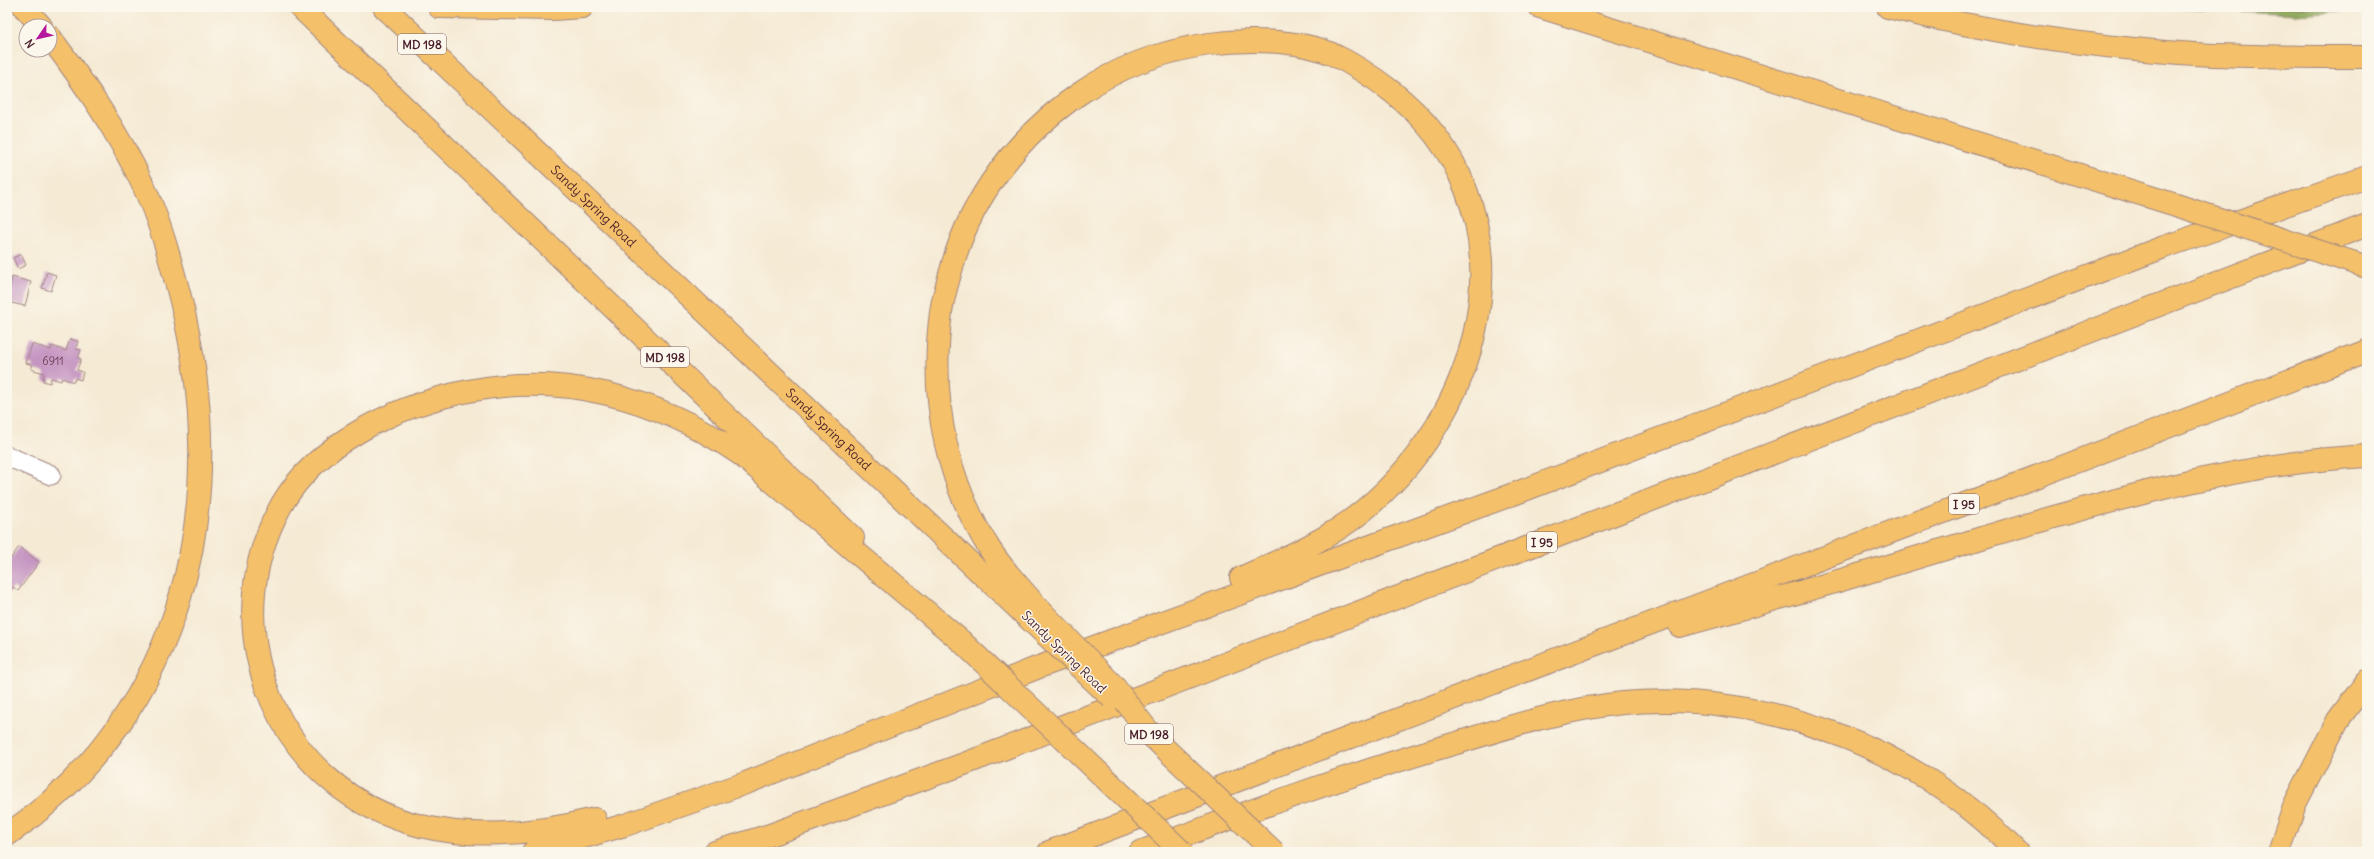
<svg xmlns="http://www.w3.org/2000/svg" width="2374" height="859" font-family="Delius,sans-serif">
	<rect width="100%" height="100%" fill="#fbf7ec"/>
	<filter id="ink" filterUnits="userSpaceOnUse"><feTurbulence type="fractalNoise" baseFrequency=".025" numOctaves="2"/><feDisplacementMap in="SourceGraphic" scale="8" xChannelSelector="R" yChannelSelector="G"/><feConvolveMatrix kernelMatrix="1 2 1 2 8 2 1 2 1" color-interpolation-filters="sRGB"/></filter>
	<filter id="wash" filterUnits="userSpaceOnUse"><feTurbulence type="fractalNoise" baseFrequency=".012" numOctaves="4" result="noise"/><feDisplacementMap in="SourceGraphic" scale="16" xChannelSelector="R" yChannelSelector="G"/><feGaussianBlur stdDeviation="0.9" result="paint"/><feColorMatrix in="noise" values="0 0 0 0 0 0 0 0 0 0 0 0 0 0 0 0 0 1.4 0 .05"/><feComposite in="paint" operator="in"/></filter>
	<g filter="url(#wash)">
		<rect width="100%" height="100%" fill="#f5ead4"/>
		<path fill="#92ac5f" stroke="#6e6645" d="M2163,7H2367V9L2296,14Z"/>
		<g id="blocks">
			<path fill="#c696c2" d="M21,254L26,265L18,269L13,258Z
				M47,272L56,275L51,291L42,288Z
				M12,277L31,282L25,306L7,302Z
				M70,339L78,341L76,349L81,350L78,358L81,359L77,370L83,372L81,380L75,378L74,382L62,378L61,381L51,378L50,383L43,381L44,373L31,369L33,365L26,363L32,344L51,350L52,346L66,351Z
				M19,547L39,562L18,591L13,587L7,595L8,562Z"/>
		</g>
	</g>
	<g filter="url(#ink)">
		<use href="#blocks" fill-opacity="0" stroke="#a08480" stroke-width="1"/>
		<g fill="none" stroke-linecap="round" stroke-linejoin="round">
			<defs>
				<path id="minor" d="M7,456L51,475"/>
				<g id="major">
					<path d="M300,7L853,538"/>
					<path id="s1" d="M384,7L1025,615"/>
				</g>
				<path id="highway" d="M24,7L41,26
					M439,7L553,9L582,7
					M1540,7L2176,205
					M1888,7C1987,32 2092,47 2194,54C2251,57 2309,57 2367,57
					M1041,611C1023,591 1005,572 991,551C944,478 930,397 941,312C943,297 948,281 952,267C971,197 1020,134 1079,94C1118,67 1162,51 1209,44C1246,39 1297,39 1332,54C1353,64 1373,77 1391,91C1536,204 1491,405 1364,510C1328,540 1283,559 1241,578
					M1680,626C1787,597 1892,565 1998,533C2119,498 2241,463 2367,456
					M595,819C539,833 478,840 421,826C279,792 210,631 282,504C318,443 393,408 459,393C560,370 656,397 740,454L961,641
					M7,835C187,711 232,500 180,297C170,259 160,221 143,185C118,132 85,84 50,37
					M533,852L625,825L746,783L1039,667L1519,492L2164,247L2367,177
					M715,852L770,835L964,764L2367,225
					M1049,852L2367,351
					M1140,852C1244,813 1347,775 1453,744C1509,727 1564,709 1623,703C1765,690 1919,749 2017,852
					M2279,852L2295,804L2338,720L2367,681"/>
			</defs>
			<use href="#minor" stroke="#a08480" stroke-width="21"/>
			<use href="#major" stroke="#a08480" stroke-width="24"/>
			<use href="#highway" stroke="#a08480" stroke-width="24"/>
			<use href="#minor" stroke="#fff" stroke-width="19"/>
			<use href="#major" stroke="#f4c16a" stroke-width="22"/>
			<use href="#highway" stroke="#f4c16a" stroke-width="22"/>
			<defs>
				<path id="major-bridge" d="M1025,615L1112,698
					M961,641L1182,852
					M1138,723L1274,852"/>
				<path id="highway-bridge" d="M2176,205L2367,267
					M1041,611L1113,685L1152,736"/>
			</defs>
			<use href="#major-bridge" stroke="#a08480" stroke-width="24" stroke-linecap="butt"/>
			<use href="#highway-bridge" stroke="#a08480" stroke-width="24" stroke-linecap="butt"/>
			<use href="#major-bridge" stroke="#f4c16a" stroke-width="22"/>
			<use href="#highway-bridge" stroke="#f4c16a" stroke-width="22"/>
		</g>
	</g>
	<g text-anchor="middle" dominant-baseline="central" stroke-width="3" stroke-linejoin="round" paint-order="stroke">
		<g font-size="11" fill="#693d51">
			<text x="53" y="361">6911</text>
		</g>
		<g fill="#fbf7ec" stroke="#7f6065" stroke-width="1">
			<rect x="398" y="34" width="48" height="20" rx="3"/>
			<rect x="641" y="347" width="48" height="20" rx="3"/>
			<rect x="1949" y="494" width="30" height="20" rx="3"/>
			<rect x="1527" y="532" width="30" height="20" rx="3"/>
			<rect x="1125" y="724" width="48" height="20" rx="3"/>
		</g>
		<g font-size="12" font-weight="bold" fill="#4a1f2b">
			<text x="422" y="44">MD 198</text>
			<text x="665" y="357">MD 198</text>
			<text x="1964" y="504">I 95</text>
			<text x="1542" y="542">I 95</text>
			<text x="1149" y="734">MD 198</text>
		</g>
		<g font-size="13" fill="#4a1f2b" stroke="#fbf7ec">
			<text stroke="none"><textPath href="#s1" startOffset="289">Sandy Spring Road</textPath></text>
			<text stroke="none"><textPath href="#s1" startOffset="613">Sandy Spring Road</textPath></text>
			<text transform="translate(1064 652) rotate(44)">Sandy Spring Road</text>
		</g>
	</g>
	<rect width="2374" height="859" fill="none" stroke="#fbf7ec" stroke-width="24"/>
	<g transform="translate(38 38) rotate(236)"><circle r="19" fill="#fbf7ec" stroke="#b4a19f"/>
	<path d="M0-3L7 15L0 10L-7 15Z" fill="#b5179e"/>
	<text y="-6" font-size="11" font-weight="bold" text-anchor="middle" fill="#4a1f2b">N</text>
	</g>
</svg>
